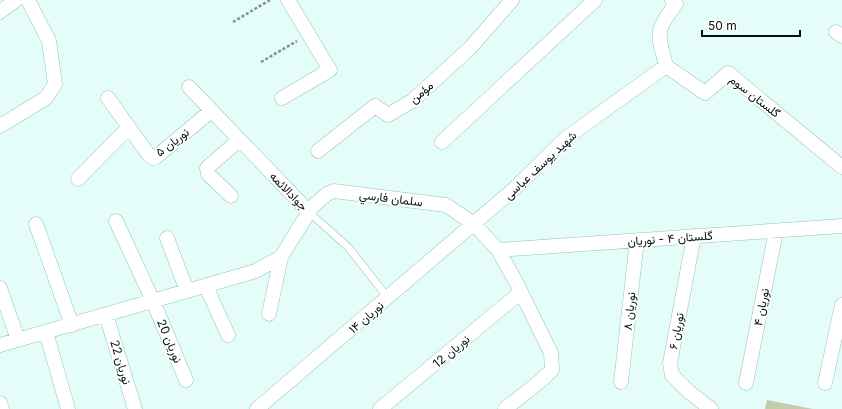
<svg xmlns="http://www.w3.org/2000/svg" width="842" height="409" font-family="Inter,Vazirmatn,sans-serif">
	<rect width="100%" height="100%" fill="#e4fdf9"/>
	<path fill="#c5ccae" d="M767,400L813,409H765Z"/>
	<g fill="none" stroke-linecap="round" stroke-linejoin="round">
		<defs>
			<path id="service" d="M309,212L349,248L388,298"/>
			<path id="minor" d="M0,12L16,0
				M836,32L842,36
				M666,66L705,93L728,73L842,167
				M666,66C658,35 654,31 676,4L672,0
				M189,87L309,212
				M108,98L148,154L153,158L156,157L211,111
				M282,98L330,70L288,0
				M0,126L46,98L55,84L49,41L28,0
				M442,142L595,0
				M318,151L375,106L388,115L412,101L470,48L512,0
				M78,179L129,127
				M231,196L208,174L207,168L239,140
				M116,221L153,301L186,380
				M36,224L72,325
				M694,236L670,363L672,375L689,392L711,409
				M167,238L187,291
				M498,250L842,226
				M206,286L228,335
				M0,288L18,340
				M269,314L281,257
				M106,315L135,409
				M46,332L68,409
				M0,345L256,271L281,257L312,207L327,194L334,191L446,205L474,224L498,250L516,282L551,353L552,370L539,382L505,409
				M621,382L637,240
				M746,383L776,231
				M825,383L842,305
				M0,403L2,409
				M257,409L514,189L566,138L666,66
				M380,409L521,292"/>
		</defs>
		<use href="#service" stroke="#97c0b9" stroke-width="8"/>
		<use href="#minor" stroke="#97c0b9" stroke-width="15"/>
		<path stroke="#809491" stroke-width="2.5" stroke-dasharray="3 2" stroke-linecap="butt" d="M233,22L270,0
			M261,62L297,41"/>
		<use href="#service" stroke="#fff" stroke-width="7"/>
		<use href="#minor" stroke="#fff" stroke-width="14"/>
	</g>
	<g text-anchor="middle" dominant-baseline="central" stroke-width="3.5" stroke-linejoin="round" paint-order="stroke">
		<g font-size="12" fill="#03100e" stroke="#fff">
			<text transform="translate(421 92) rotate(-40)">مؤمن</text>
			<text transform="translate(755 96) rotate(38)">گلستان سوم</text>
			<text transform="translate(172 142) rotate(-37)">نوریان ۵</text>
			<text transform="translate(540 165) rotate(-43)">شهید یوسف عباسی</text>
			<text transform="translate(289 191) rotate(46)">جوادالائمه</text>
			<text transform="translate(391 198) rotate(7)">سلمان فارسي</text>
			<text transform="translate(670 238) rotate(-4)">گلستان ۴ - نوریان</text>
			<text transform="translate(761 307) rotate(-79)">نوریان ۴</text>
			<text transform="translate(629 311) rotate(-84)">نوریان ۸</text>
			<text transform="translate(366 317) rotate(-41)">نوریان ۱۴</text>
			<text transform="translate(676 331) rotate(-79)">نوریان ۶</text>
			<text transform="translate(170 341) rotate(67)">نوریان 20</text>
			<text transform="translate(451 351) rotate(-40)">نوریان 12</text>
			<text transform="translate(121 362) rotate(73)">نوریان 22</text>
		</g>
	</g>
	<path d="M702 30v6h98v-6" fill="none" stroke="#03100e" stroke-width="2"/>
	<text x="708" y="30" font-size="12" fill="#03100e" stroke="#ffffff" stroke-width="3" paint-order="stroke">50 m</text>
</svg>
